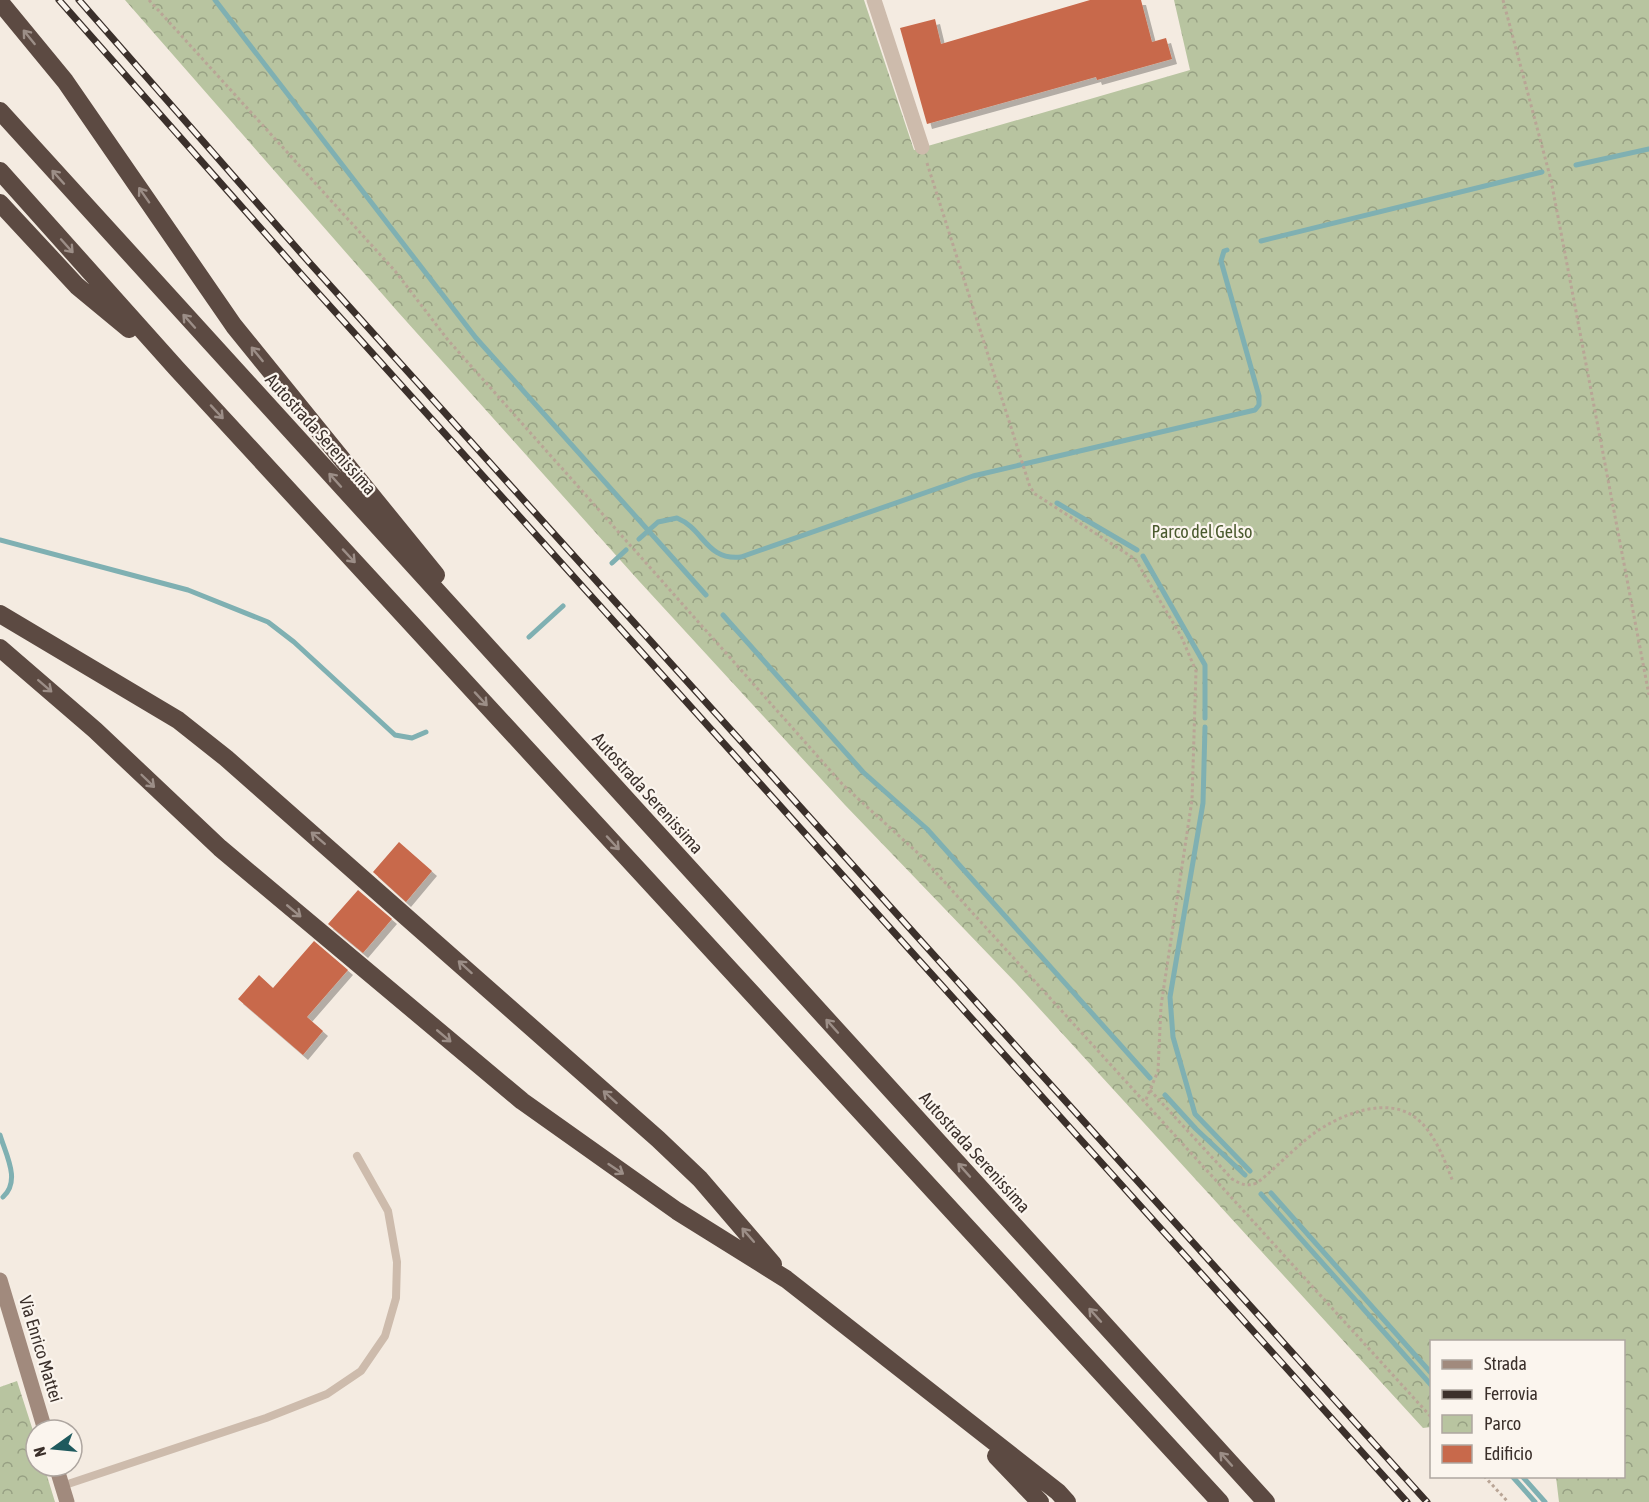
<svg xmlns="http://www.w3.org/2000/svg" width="1649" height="1502" font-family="'Asap Condensed',sans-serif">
	<defs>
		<pattern id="park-crowns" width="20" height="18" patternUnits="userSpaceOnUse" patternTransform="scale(1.5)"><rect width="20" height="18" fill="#b8c4a0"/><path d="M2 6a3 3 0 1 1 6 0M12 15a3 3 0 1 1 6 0" fill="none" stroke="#97a083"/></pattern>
		<filter id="shadow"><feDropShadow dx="5" dy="5" stdDeviation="0" flood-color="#0004"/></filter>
	</defs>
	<rect width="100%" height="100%" fill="#f4ebe1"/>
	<path fill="url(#park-crowns)" d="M125,0H864L914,150L1190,70L1174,0H1649V1502H1559L1556,1477L1624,1476V1342H1432L1431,1427L1423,1428L1016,983L845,805L639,581L398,312Z
		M17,1381L36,1440V1466H44L55,1502H0V1387Z"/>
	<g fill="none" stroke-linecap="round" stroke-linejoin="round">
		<path stroke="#7fb0b2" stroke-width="5" d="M215,0L476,338L706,595
			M1576,165L1649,149
			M1261,241L1542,172
			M1057,503L1137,550
			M639,539L658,522L677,518C704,529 706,561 741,557L973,476L1255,410L1259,405V396L1221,261L1224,251L1227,250
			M0,540L188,590L268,622L294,642L395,735L412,738L426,732
			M1143,556L1205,665V718
			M612,563L626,550
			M723,615L863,772L927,829L1150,1078
			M529,637L563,606
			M1205,727L1203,803L1170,997L1173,1037L1195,1114L1250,1171
			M1165,1095L1196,1129L1245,1175
			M0,1135C6,1155 21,1181 3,1197
			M1271,1193L1432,1374
			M1261,1194L1432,1386
			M1512,1476L1535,1502
			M1522,1476L1545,1502"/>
	</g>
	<path fill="#c8694b" filter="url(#shadow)" d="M1090,0H1141L1152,42L1166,38L1172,59L1097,80L1096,77L927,124L900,28L935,19L941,44Z
		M399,842L432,871L406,902L373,872Z
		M358,890L392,919L363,953L328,924Z
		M314,941L348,970L307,1017L323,1031L303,1055L238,999L259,975L273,988Z"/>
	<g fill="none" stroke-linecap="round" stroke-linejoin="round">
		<path stroke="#b9a596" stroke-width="3" stroke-dasharray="3 3" stroke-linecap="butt" d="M149,0L395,271L448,340L844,786L919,854L1432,1418
			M1503,0L1551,180L1649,695
			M927,163L1030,487L1035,494L1135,559L1181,636L1196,671L1192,800L1161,1006L1158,1071L1145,1102
			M1150,1090L1232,1179C1241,1184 1246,1187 1257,1183C1276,1168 1293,1149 1313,1134C1339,1115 1387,1095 1416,1118C1435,1133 1445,1161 1453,1182
			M1484,1476L1508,1502"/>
		<path stroke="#cdbbac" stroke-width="8" d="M62,1486L266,1418L327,1394L361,1371L385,1336L396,1298L397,1262L388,1211L357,1156"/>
		<path stroke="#cdbbac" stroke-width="15" d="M874,0L922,147"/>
		<path stroke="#a18a7d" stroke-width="15" d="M0,1280L45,1430
			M56,1466L67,1502"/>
		<path stroke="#5c4a42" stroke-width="18" d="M0,2L65,81L234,326L436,575
			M0,111L1266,1502
			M0,171L177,369L1220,1502
			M0,203L77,286L129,329
			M0,614L178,720L226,758L658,1139L700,1179L773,1264
			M0,648L95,730L220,848L522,1101L677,1211L786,1279L1058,1492L1067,1502
			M996,1456L1040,1502"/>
		<defs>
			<path id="rail" d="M59,0L301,274L1407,1502
				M79,0L308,261L1427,1502"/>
		</defs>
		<use href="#rail" stroke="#3b302b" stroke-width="7"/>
		<use href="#rail" stroke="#fbf5ee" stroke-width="4.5" stroke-dasharray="14" stroke-linecap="butt"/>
	</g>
	<defs><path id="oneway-shaft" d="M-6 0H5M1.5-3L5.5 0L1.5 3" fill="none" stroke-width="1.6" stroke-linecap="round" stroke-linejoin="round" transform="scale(1.5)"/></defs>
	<g stroke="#9c8e87">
		<use href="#oneway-shaft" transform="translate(29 37) rotate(-129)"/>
		<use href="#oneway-shaft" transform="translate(58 177) rotate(-132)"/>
		<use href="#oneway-shaft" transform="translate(144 195) rotate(-125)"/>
		<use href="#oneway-shaft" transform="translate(67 246) rotate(48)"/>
		<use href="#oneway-shaft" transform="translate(189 321) rotate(-132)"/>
		<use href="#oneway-shaft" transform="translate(257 354) rotate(-129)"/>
		<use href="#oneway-shaft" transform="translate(217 412) rotate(47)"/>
		<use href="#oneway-shaft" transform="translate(335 480) rotate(-132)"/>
		<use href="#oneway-shaft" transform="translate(349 556) rotate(47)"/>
		<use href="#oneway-shaft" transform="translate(45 686) rotate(41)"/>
		<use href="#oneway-shaft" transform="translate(481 699) rotate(47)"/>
		<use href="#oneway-shaft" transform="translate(148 781) rotate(44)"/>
		<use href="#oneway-shaft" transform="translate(318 838) rotate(-139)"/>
		<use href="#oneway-shaft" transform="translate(613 843) rotate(47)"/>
		<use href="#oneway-shaft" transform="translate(294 911) rotate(40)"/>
		<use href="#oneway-shaft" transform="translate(465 967) rotate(-138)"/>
		<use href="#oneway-shaft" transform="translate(832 1026) rotate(-132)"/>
		<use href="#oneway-shaft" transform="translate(444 1036) rotate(40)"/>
		<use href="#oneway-shaft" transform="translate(610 1097) rotate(-138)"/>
		<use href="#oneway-shaft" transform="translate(616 1169) rotate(34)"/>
		<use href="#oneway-shaft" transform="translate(964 1170) rotate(-132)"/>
		<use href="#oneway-shaft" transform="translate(748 1235) rotate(-131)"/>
		<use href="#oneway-shaft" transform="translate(1095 1315) rotate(-132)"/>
		<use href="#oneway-shaft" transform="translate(1226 1459) rotate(-132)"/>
	</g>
	<g text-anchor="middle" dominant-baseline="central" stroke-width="4.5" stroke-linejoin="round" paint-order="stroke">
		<g font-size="18" fill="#3b302b" stroke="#fbf5ee">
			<text transform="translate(321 434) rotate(48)">Autostrada Serenissima</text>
			<text transform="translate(648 793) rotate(48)">Autostrada Serenissima</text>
			<text transform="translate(975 1152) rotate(48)">Autostrada Serenissima</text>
			<text transform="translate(41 1349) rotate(73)">Via Enrico Mattei</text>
		</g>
		<g font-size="18" fill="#4a5a2e" stroke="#fbf5ee">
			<text x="1202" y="531">Parco del Gelso</text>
		</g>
	</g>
	<rect x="1430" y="1340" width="195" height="138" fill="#fbf5ee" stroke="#aea6a0" stroke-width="1.5"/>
	<rect x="1442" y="1360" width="30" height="9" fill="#a18a7d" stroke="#aea6a0" stroke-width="1.5"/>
	<text x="1484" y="1370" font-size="18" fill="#3b302b">Strada</text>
	<rect x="1442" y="1390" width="30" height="9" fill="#3b302b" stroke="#aea6a0" stroke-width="1.5"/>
	<text x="1484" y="1400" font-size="18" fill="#3b302b">Ferrovia</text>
	<rect x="1442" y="1415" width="30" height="18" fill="url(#park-crowns)" stroke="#aea6a0" stroke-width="1.5"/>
	<text x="1484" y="1430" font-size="18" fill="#3b302b">Parco</text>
	<rect x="1442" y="1445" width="30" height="18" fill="#c8694b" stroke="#aea6a0" stroke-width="1.5"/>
	<text x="1484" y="1460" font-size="18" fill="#3b302b">Edificio</text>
	<g transform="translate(54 1448) rotate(255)"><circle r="28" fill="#fbf5ee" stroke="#aea6a0" stroke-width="1.5"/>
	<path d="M0-4.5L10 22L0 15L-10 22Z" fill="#1f5a5e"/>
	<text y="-9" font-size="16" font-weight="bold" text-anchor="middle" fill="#3b302b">N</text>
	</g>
</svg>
